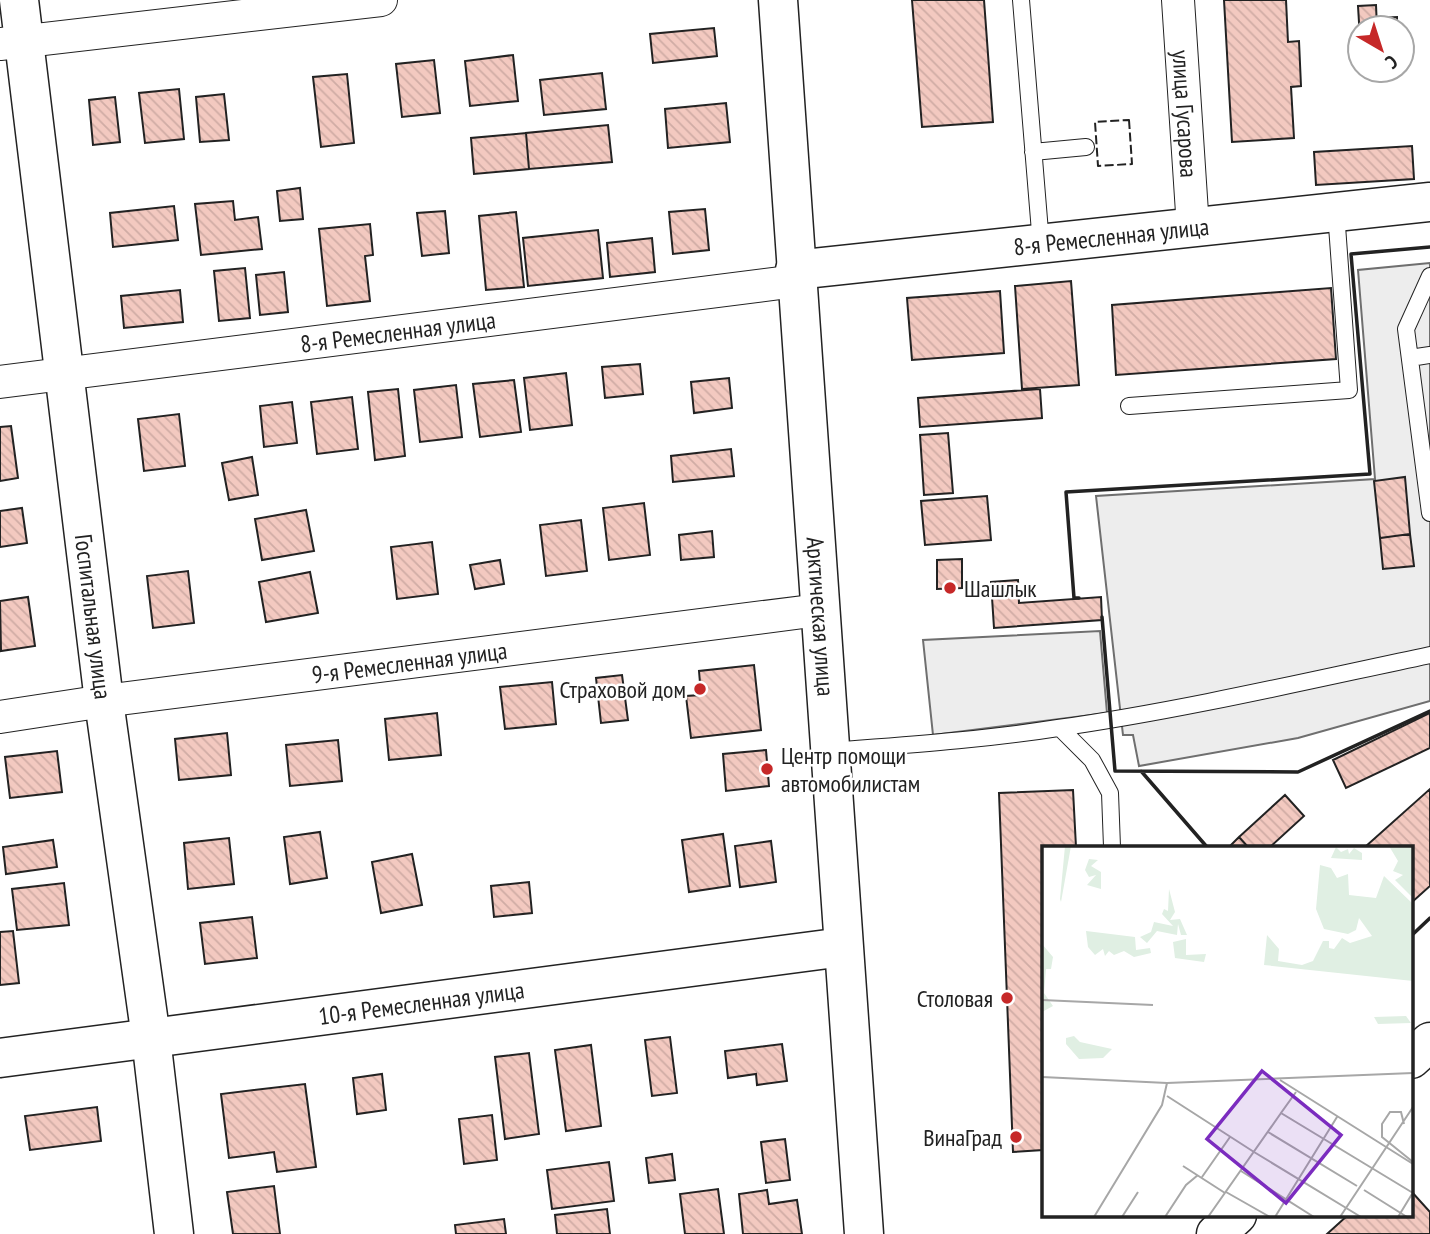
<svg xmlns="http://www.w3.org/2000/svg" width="1430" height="1234" font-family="'PT Sans Narrow',sans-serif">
	<defs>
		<pattern id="building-back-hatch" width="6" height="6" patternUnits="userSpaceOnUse" patternTransform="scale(1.75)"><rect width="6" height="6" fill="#f3c9c0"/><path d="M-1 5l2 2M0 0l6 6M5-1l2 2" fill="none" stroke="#d0aca5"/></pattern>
	</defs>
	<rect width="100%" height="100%" fill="#fff"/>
	<path fill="#ededed" stroke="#6f6f6f" stroke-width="2" d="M1430,263V701L1298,738L1139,766L1133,735H1123L1096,496L1375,479L1358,270Z
		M1100,631L1107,713L933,735L923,640Z"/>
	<path fill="url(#building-back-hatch)" stroke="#222" stroke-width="2" d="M912,0H984L993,122L922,127Z
		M1224,0H1286L1288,42L1299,41L1301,86L1291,87L1294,138L1232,142Z
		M1376,5L1377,28H1360V39L1358,6Z
		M1397,17V28H1379L1378,18Z
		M714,28L717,56L653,63L650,34Z
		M513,55L518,101L470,106L465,61Z
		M434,60L440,113L402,117L396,64Z
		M602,73L606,109L544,115L540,80Z
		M347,74L354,143L321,147L313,77Z
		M179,89L184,139L145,143L139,93Z
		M224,94L229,140L200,142L196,97Z
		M115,97L120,142L93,145L89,100Z
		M726,103L730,142L668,148L665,109Z
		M608,125L612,162L529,169L526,133Z
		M526,133L529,169L474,174L471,138Z
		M1412,146L1414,179L1316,185L1314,152Z
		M300,188L303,219L280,221L277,191Z
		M233,201L235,220L258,217L262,249L201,255L195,204Z
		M174,206L178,240L113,247L110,213Z
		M705,209L709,250L673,254L669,212Z
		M445,211L449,253L422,256L417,213Z
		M516,212L524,287L486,290L479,216Z
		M370,224L373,255L365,256L370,301L327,306L319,229Z
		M598,230L603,278L528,286L523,238Z
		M652,238L655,272L610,277L607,243Z
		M245,268L250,318L219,321L214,271Z
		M284,272L288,312L260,315L256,275Z
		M1071,281L1079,385L1022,389L1015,286Z
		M1331,288L1336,359L1116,375L1112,305Z
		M180,290L183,322L124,328L121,296Z
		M1000,291L1004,353L912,360L907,298Z
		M640,364L643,394L605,398L602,367Z
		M566,373L572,425L530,430L524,378Z
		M729,378L732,408L694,413L691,382Z
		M514,380L521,432L480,437L473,384Z
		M456,385L462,437L420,442L414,390Z
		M398,389L405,456L375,460L368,392Z
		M1040,389L1042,418L920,427L918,398Z
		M352,397L358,449L317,454L311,402Z
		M292,402L297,443L264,447L260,406Z
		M179,414L185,466L144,471L138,419Z
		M11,426L18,478L0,481V427Z
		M948,433L953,493L924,495L920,435Z
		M731,449L734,476L673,482L671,456Z
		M252,457L258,495L229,500L222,463Z
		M1405,477L1410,534L1380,538L1374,481Z
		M987,496L991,540L925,545L921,501Z
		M644,503L650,555L609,560L603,508Z
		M22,508L27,543L0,547V511Z
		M306,510L314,551L262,560L255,519Z
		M581,520L587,571L546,576L540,525Z
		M712,531L714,557L681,560L679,535Z
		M1410,534L1414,566L1383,569L1380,538Z
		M432,542L438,594L397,599L391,547Z
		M962,559V588L937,589V560Z
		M500,560L504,584L475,589L470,565Z
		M188,571L194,623L153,628L147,576Z
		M310,572L318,613L266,622L259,582Z
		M1018,580L1019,603L1101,597L1102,620L994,628L991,582Z
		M28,597L35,646L1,651L0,601Z
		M754,665L761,730L691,738L686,696L701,695L699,671Z
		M622,675L628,720L601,723L596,678Z
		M552,682L556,724L505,729L500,687Z
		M437,713L441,755L389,760L385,719Z
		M1430,713V748L1346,788L1333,760Z
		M227,733L231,775L179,780L175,739Z
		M338,740L342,781L290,786L286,745Z
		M766,750L769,786L726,791L723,754Z
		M57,751L62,792L10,798L5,757Z
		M1430,789V886L1411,903V847H1365Z
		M1073,790L1076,847H1043V1150L1013,1152L999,793Z
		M1285,795L1304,816L1270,847H1248L1239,837Z
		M320,832L327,878L290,884L284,837Z
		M723,834L730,886L689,892L682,840Z
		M1239,837L1248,847H1229Z
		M229,838L234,884L188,889L184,843Z
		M53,840L57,867L6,874L3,847Z
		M771,841L776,882L740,887L735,846Z
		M412,854L422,905L381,913L372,862Z
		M529,882L532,913L494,917L491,886Z
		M64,883L69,925L17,930L12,889Z
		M252,917L257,958L205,964L200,923Z
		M13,931L19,983L0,985V932Z
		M670,1037L677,1093L652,1096L645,1040Z
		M782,1044L787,1081L757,1085L756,1074L728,1078L725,1051Z
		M591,1045L601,1126L566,1131L555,1050Z
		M529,1053L539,1134L505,1139L495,1057Z
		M382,1074L386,1110L357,1114L353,1078Z
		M305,1084L316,1167L277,1172L274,1152L229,1158L221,1094Z
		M97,1107L101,1141L30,1150L25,1116Z
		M492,1115L497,1160L464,1164L459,1119Z
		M785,1139L790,1180L766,1183L761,1142Z
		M672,1154L675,1180L649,1183L646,1158Z
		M609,1162L614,1201L552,1209L547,1170Z
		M274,1186L280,1234H233L227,1192Z
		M718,1189L724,1234H685L680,1194Z
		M767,1190L769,1204L797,1200L802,1234H743L739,1194Z
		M1411,1191L1430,1212V1234H1327L1348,1215H1411Z
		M607,1209L610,1234H557L555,1215Z
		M504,1219L506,1234H456L455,1225Z"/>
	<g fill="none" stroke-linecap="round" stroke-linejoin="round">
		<defs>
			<path id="lane" d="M1021,0L1041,244
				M1033,152L1086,147
				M1430,276L1406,329L1430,513
				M1410,358L1430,355
				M1129,406L1349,390L1336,212
				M1060,728L1092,760L1110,793L1112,847
				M830,751C906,745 982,740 1058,728C1183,710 1307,681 1430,655"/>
			<g id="street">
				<path id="s1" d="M1178,0L1193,228"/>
				<path d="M0,44L381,0"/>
				<path id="s2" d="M0,382L796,281"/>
				<path id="s3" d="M0,717L104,701L819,610"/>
			</g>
			<g id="secondary">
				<path id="s4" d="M19,0L104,701L151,1038L174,1234"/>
				<path id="s5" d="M778,0L864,1234"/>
				<path id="s6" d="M795,270L1430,202"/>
				<path id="s7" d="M0,1058L843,947"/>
				<path d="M1411,1059L1430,1042"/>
				<path d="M1216,1234L1237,1215"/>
			</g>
		</defs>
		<use href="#lane" stroke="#222" stroke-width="18"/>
		<use href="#street" stroke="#222" stroke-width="34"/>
		<use href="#secondary" stroke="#222" stroke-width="41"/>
		<use href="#lane" stroke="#fff" stroke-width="16"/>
		<use href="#street" stroke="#fff" stroke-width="32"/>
		<use href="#secondary" stroke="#fff" stroke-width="38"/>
		<path stroke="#222" stroke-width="2" stroke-dasharray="9 3.5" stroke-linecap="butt" d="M1129,120L1132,164L1098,166L1095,122Z"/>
		<path stroke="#222" stroke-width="3.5" d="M1079,598H1074L1066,492L1370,474L1351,254L1430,247
			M1102,617L1115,771L1298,772L1430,711
			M1141,771L1207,847
			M1411,936L1430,918"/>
	</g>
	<g fill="#c62828" stroke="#fff" stroke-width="2.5">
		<circle cx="950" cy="588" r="7"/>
		<circle cx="700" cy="689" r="7"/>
		<circle cx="767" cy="769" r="7"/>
		<circle cx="1007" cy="998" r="7"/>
		<circle cx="1016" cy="1137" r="7"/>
	</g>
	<g text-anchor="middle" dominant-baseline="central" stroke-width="5" stroke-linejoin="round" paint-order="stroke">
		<g font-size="24" fill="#222" stroke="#fff">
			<text stroke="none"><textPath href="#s1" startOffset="114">улица Гусарова</textPath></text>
			<text stroke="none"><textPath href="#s6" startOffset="318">8-я Ремесленная улица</textPath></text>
			<text stroke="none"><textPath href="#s2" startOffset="401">8-я Ремесленная улица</textPath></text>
			<text stroke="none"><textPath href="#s4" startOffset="621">Госпитальная улица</textPath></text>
			<text stroke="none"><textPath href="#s5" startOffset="618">Арктическая улица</textPath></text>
			<text stroke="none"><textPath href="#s3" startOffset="413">9-я Ремесленная улица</textPath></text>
			<text stroke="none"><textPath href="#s7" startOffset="425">10-я Ремесленная улица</textPath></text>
		</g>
		<g font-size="24" fill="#222" stroke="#fff" text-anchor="end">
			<text x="964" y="588" text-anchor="start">Шашлык</text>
			<text x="686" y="689">Страховой дом</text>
			<text x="781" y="755" text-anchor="start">Центр помощи<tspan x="781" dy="28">автомобилистам</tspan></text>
			<text x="993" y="998">Столовая</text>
			<text x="1002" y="1137">ВинаГрад</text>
		</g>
	</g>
	<g transform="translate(1042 846)">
		<rect width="371" height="371" fill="#fff"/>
		<path d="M23,0H29L19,56L18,53ZM347,0H371V52L353,34L361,29L351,25L356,15ZM294,1L299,6L306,3L307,8L312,2L320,7V14L289,12ZM47,13L56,14L49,20L59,26V43L45,39L54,29L47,31L43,24ZM278,19L289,22L295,32L306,28L307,49L334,52L342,30L371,58V135L222,119L225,89L237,103L236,115L260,119L271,115L281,95H287V102L292,103L300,92L308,97L330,90L317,72L314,84L306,88L282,83L274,63ZM127,43L133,66L128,74L138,73L145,89H139L136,78L135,89L115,85L105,97L98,91L109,86L112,76L131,80L120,68L122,63L126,65ZM44,85L93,91L94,104L108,102L109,107L92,111L82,105L72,109L67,105L63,110L61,103L53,109L46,101ZM144,93V109L164,108L162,116L133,112L131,96ZM0,98L11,111L9,123H4L2,147L11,160L0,166ZM364,170L369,177L336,178L332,171ZM32,190L38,196L70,203L61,212L37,213L24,198V192Z" fill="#e0efe3"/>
		<path fill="none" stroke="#a7a7a7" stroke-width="2" d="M0,154L111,159M0,231L125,237L371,227M238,234L371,318M254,246L239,267L371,347M125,250L212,306M362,278L359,266H348L340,278V291L371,316M226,286L315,340M212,306L319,371M141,320L183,347M199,325L272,371M160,331L188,291M322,344L365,371M184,346L228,371M52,371L120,259L125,237M80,371L96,346M123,371L144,339L156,329M166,371L239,267M233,371L295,271M298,371L371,261M356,371L370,348"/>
		<path fill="#7b2cbf" fill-opacity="0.15" stroke="#7b2cbf" stroke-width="3.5" d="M220,225L299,289L244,357L165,293Z"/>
		<rect width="371" height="371" fill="none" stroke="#222" stroke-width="3.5"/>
	</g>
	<g transform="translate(1381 49) rotate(141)"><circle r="33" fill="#ffffff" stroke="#a7a7a7" stroke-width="2"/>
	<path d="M0-5L12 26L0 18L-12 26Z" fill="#c62828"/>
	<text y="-10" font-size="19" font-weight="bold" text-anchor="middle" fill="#222222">С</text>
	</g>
</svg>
